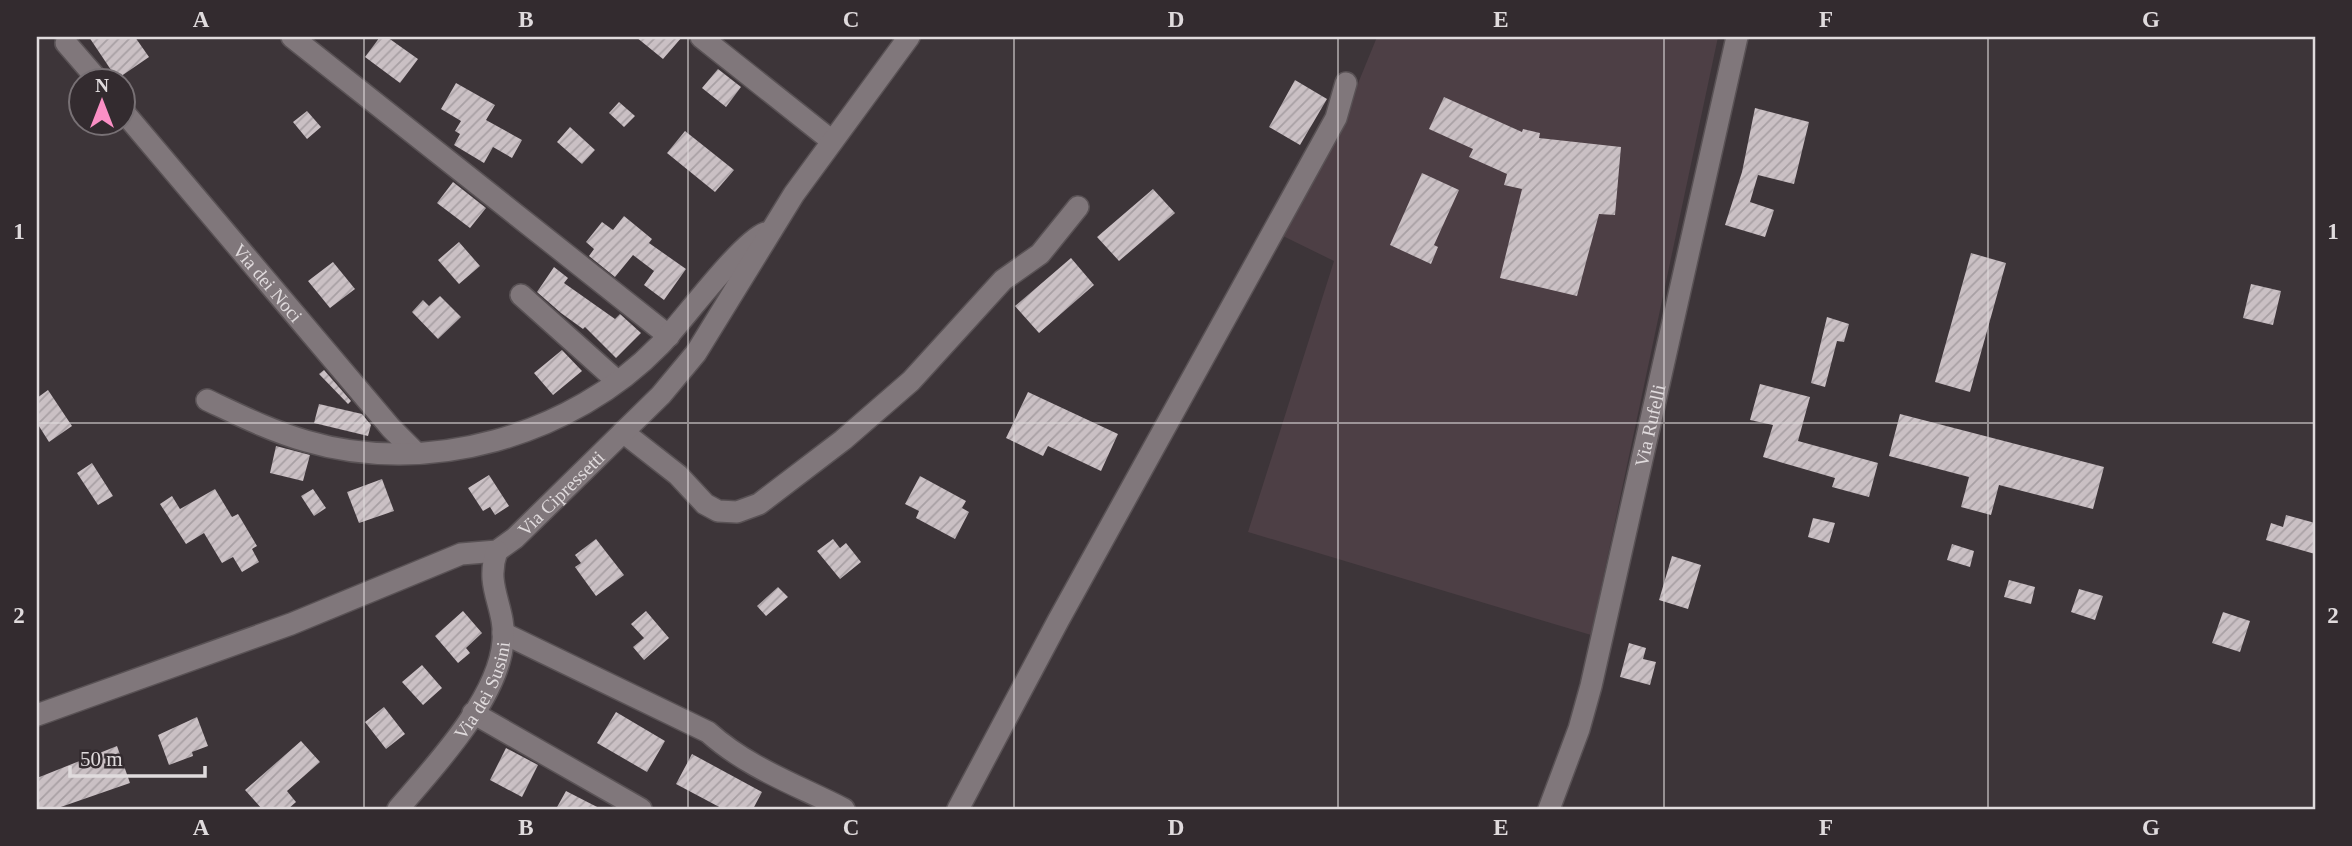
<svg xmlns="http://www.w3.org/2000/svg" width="2352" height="846" font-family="Georgia,serif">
	<defs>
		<pattern id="building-hatch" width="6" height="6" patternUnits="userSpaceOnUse" patternTransform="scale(1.75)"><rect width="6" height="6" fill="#cac0c4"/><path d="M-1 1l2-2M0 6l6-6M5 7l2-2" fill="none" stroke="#a8a0a4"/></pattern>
	</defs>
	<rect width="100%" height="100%" fill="#3d3539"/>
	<path fill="#4d3f45" d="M1377,37H1718L1591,635L1248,532L1334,261L1283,236L1343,120Z"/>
	<path fill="url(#building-hatch)" d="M89,37H135L149,57L117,79Z
		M380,37H387L418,59L400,83L365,57Z
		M636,37H682L663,59Z
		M718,69L741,87L726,107L702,88Z
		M1295,80L1327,99L1300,145L1269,127Z
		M456,83L495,105L486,120L522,140L512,158L493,147L484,163L454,145L460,134L455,131L461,121L441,109Z
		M1444,97L1522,132L1523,129L1540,133L1539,138L1621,147L1615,215L1599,214L1577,296L1500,278L1522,189L1504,185L1507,174L1469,157L1473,149L1429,129Z
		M619,102L635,116L624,127L609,113Z
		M1755,108L1809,122L1794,184L1758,175L1750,202L1774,210L1765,237L1725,225L1742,172Z
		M307,111L321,127L307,139L293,122Z
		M570,127L595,150L582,164L557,142Z
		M685,131L734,170L715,192L667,153Z
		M1422,173L1459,190L1434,245L1438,247L1431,264L1390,245Z
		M453,182L486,208L470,228L437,203Z
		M1153,189L1175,213L1119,261L1097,237Z
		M624,216L652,239L649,243L686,269L664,300L644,285L654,271L633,255L615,277L589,256L594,249L586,242L602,222L613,230Z
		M459,242L480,266L459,284L438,260Z
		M1971,253L2006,263L1970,392L1935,382Z
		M1071,258L1094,285L1039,333L1015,306Z
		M333,262L355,289L330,308L308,281Z
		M554,267L568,278L564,283L615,319L620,314L641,333L616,358L585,327L583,329L561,313L537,292Z
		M2251,284L2281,291L2273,325L2243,318Z
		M440,296L461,317L438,339L412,312L423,300L429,306Z
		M1827,317L1849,324L1844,342L1837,341L1825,387L1811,383Z
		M562,350L582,371L553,395L534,373Z
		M324,370L351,401L348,404L319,374Z
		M1760,384L1810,397L1798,441L1878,463L1869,497L1832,487L1835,478L1763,457L1773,425L1750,420Z
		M48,390L72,426L49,442L37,423V398Z
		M1028,392L1118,434L1101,471L1048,446L1043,456L1006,438Z
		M319,404L362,414L371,425L368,436L314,423Z
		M1900,414L2104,467L2093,509L1999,485L1991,515L1961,507L1969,477L1889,456Z
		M276,446L310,455L303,481L270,473Z
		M92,463L113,496L98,505L77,473Z
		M489,475L509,506L495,515L490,507L483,511L468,488Z
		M920,476L966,501L962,508L969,512L955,539L916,518L919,511L905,504Z
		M382,479L394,511L359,523L347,492Z
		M215,489L232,517L238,514L257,546L252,549L259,562L242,572L233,557L222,563L204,533L186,544L160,504L172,496L180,509Z
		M313,489L326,508L314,516L301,496Z
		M2286,515L2315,523V554L2266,540L2271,523L2283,527Z
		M1813,518L1835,523L1829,543L1808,537Z
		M596,539L624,575L596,596L575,567L581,563L575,555Z
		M833,539L840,548L846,543L861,562L840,579L817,551Z
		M1952,544L1974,551L1970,567L1947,560Z
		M1672,556L1701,565L1688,609L1659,600Z
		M2009,580L2035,587L2031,604L2004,597Z
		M778,587L788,597L766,616L757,606Z
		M2079,589L2103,596L2095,620L2071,612Z
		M463,611L482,633L466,648L470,653L458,663L435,636Z
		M646,611L669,638L644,660L633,647L644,638L631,624Z
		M2223,612L2250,621L2240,652L2212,643Z
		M1629,643L1646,648L1643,659L1656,662L1650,685L1620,677Z
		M422,665L442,688L423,705L402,682Z
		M384,707L405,734L386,749L365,722Z
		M616,712L665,741L647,772L597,743Z
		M197,717L208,746L192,752L193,756L169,765L158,735Z
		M301,741L320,762L287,791L296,802L288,809H262L245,790Z
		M117,746L130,783L55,809H37V778Z
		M506,748L538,765L522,797L490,780Z
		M692,754L762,792L753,809H723L676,784Z
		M566,791L601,809H556Z"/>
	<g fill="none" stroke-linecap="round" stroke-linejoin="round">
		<defs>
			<g id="minor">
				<path d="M292,37L669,336"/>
				<path d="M701,37L832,141"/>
				<path d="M66,43L98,80"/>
				<path id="s1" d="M122,110L391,428L416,453"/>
				<path d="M521,295L617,381"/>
				<path d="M207,400C239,415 271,431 306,441C427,477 572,436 660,345C682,322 741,242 765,233"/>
				<path d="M623,432L678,475L705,504L718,511L737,512L759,504L843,440L911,381L1003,280L1040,254L1078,207"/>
				<path d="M503,633L708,732C748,768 797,785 844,809"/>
				<path d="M473,713L641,809"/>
				<path id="s2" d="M37,715L291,624L461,554L497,551L515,538L661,395L696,353L794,194L909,37"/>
				<path id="s3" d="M398,809C434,767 499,698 503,641C506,606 484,587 497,551"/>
				<path d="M958,809L1058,621L1336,118L1346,83"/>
				<path id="s4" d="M1549,809L1579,729L1591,686L1737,37"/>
			</g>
		</defs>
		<use href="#minor" stroke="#595255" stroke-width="24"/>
		<use href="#minor" stroke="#80777b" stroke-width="21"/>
	</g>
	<path fill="none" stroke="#e0dbdd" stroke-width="2" stroke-opacity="0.55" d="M364,37V809M688,37V809M1014,37V809M1338,37V809M1664,37V809M1988,37V809M37,423H2315"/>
	<g text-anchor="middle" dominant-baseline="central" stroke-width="7" stroke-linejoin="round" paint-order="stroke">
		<g font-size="19" fill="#e0dbdd" stroke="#332b2f">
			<text stroke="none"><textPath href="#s1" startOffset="226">Via dei Noci</textPath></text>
			<text stroke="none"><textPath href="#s4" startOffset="397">Via Rufelli</textPath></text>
			<text stroke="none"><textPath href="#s2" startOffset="576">Via Cipressetti</textPath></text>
			<text stroke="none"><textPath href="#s3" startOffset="147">Via dei Susini</textPath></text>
		</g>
	</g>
	<rect width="2352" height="846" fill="none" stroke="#332b2f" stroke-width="77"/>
	<g transform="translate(102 102)"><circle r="33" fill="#332b2f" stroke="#787175" stroke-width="2"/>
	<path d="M0-5L12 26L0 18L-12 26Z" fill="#fb8fc5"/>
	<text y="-10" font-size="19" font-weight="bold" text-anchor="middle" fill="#e0dbdd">N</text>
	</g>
	<path d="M70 766v10h135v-10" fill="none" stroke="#e0dbdd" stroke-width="3.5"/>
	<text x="80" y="766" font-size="21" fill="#e0dbdd" stroke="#332b2f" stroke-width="5" paint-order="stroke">50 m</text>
	<rect x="38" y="38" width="2276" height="770" fill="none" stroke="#e0dbdd" stroke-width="2.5"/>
	<g font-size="23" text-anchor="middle" font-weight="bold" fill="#e0dbdd">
		<text x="201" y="27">A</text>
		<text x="526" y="27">B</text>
		<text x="851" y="27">C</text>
		<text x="1176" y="27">D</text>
		<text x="1501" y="27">E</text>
		<text x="1826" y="27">F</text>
		<text x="2151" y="27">G</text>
		<text x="19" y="239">1</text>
		<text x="2333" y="239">1</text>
		<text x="19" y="623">2</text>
		<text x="2333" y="623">2</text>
		<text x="201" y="835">A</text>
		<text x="526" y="835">B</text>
		<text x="851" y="835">C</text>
		<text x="1176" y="835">D</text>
		<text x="1501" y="835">E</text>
		<text x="1826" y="835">F</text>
		<text x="2151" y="835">G</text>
	</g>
</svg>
